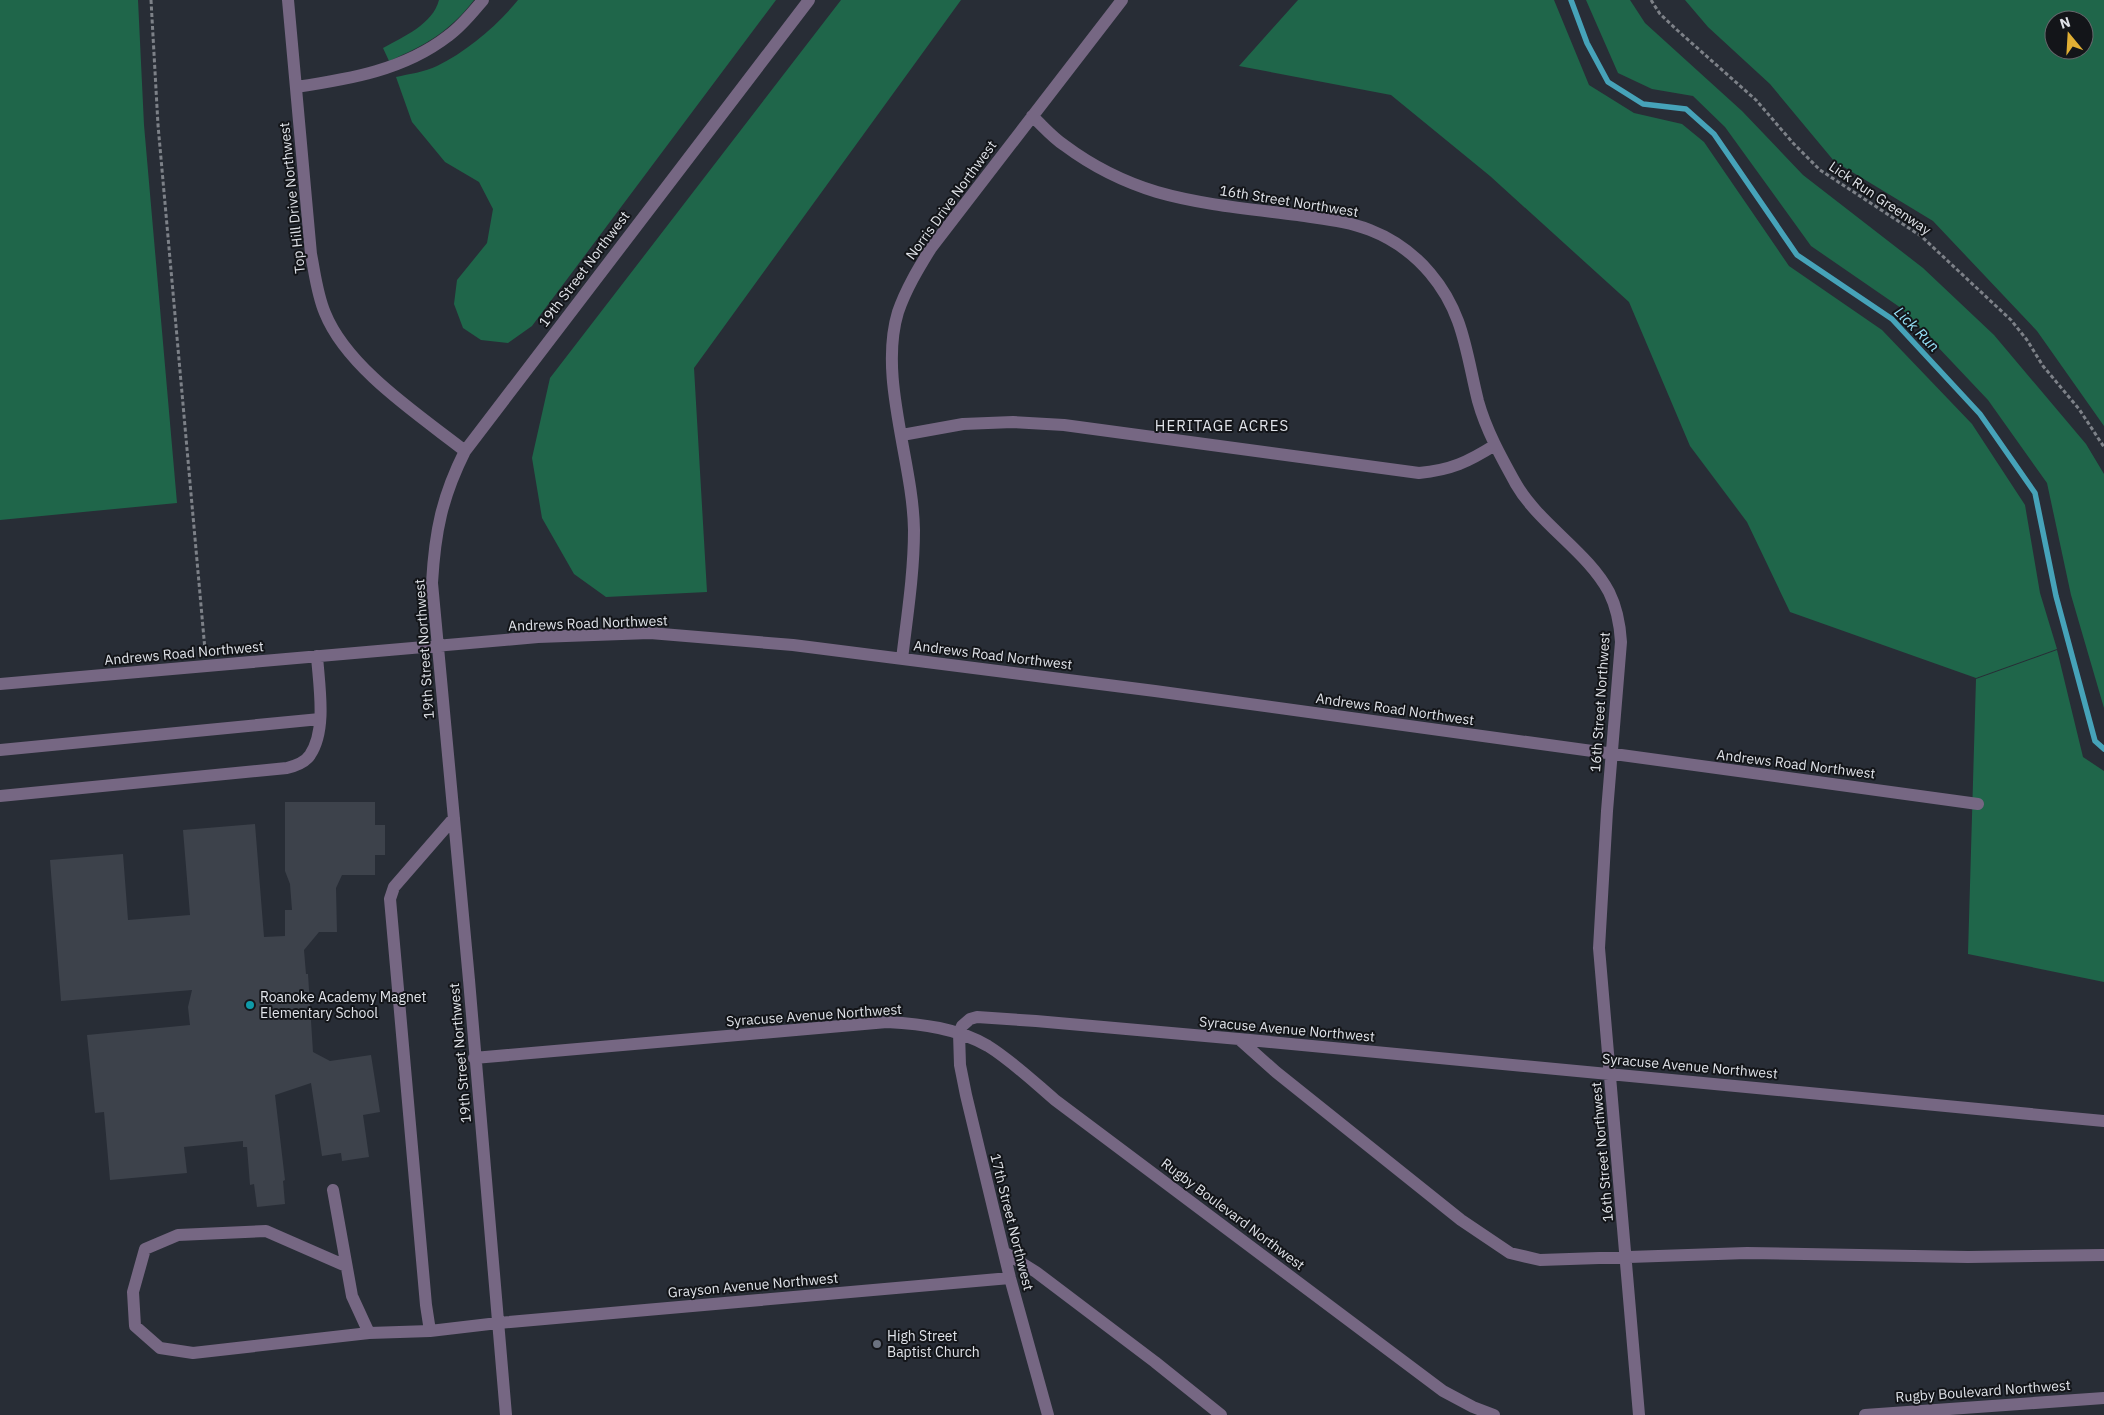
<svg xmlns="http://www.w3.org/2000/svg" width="2104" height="1415" font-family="'IBM Plex Sans',sans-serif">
	<rect width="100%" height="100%" fill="#282d36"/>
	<path fill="#1f664a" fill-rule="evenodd" d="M0,0H138L144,125L177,503L0,520Z
		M439,0H474C448,33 427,44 389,61L383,48C403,37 433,24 439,0Z
		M518,0H776L532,326L508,343L481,340L463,328L454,304L457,280L487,243L493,209L479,182L445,162L412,122L396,77C409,74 425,72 437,66C467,51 497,26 518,0Z
		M841,0H961L694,368L707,592L606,597L574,574L542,518L532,458L550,378Z
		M1298,0H1554L1589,85L1634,113L1682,124L1704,142L1789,266L1882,330L1972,424L2025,505L2040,593L2057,649L1976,678L1790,612L1747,522L1690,446L1629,302L1490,176L1391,95L1239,66Z
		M1586,0H1630L1645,23L1742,111L1803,175L1923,268L1994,335L2086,444L2104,474V708L2071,595L2047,483L1988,400L1901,308L1811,246L1725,127L1693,96L1652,89L1618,73Z
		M1685,0H2104V426L2037,331L1933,221L1834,161L1770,84L1708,27ZM2054,20H2084V50H2054Z
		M2057,650L2083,757L2104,771V982L1968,954L1976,679Z"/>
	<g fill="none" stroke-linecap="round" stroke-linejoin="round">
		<path stroke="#46a3b9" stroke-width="5.5" d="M1571,0L1587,43L1608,82L1643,104L1686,109L1714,134L1797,255L1892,319L1980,414L2035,493L2056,596L2095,741L2104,749"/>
	</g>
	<path fill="#3d424b" d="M285,802H375V825H385V855H375V875H342L336,888L337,932H319L304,950L306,974H308L313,1052L330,1061L371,1055L380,1112L363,1115L369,1157L342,1161L341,1153L322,1156L311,1083L275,1095L285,1180L283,1181L285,1204L257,1207L254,1184L250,1185L247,1147H243V1141L184,1147L187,1173L110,1180L104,1112L95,1113L87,1035L190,1025L188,1007L192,990L61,1001L50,860L123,854L128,920L190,915L183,830L255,824L264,937L285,936V910H292L290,884L285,871Z"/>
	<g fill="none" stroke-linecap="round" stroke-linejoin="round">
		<path stroke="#7d8188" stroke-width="3" stroke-dasharray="4 2.5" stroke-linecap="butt" d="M151,0L158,125L205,650
			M1651,0L1660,14L1677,30L1756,100L1793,143L1820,170L1921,236L2011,320L2027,340L2043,366L2079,409L2104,447"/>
		<path stroke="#766783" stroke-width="12" d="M288,0L311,254C315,274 317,294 325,313C347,368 419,415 465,451
			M296,87C350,79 404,70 448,36C462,26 472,13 483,0
			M1032,116C1043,126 1052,137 1064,145C1092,166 1124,182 1157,192C1202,205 1251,209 1298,215C1322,219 1347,221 1370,230C1393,239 1414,254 1430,273C1464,313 1466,353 1478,401C1486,430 1501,457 1516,484C1539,524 1588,552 1609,592C1617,608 1620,625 1621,642L1607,811L1599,948L1639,1415
			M902,435L963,424L1013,422L1064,425L1419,473C1451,470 1468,462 1495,445
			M902,659C907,617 914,573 914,530C913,461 878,378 898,312C906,289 918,269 931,248L1122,0
			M0,684L538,637L650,633L793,645L1155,691L1978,804
			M0,750L320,719
			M0,796L287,768C295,766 305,763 310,755C327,730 319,686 317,656
			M1239,1039L1276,1072L1461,1220L1510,1253L1540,1260L1747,1253L1968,1257L2104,1255
			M474,1058L887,1022C922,1024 957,1028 988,1046C1012,1061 1034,1082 1055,1100L1443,1391L1473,1407L1494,1415
			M333,1190L352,1296L369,1333
			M1004,1252L1036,1272L1155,1362L1221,1415
			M346,1266L266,1231L178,1235L145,1249L133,1292L135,1326L160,1348L193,1353L369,1333L430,1331L498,1323L1010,1278
			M430,1331L426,1305L390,899L394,887L454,818
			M506,1415L469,980L432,583C435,531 442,497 465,451L809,0
			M1048,1415L1010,1278L966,1095L960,1065L959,1033L962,1026L970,1019L977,1017L1036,1021L1239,1039L2104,1121
			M1865,1415L2104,1398"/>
	</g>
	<circle fill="#0f9aa8" stroke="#131519" stroke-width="2" cx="250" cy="1005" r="5"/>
	<circle fill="#6b7280" stroke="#131519" stroke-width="2" cx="877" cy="1344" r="5"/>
	<g text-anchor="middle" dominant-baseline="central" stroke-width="4" stroke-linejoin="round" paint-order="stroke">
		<g font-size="14" fill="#e0e3e9" stroke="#131519">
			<text transform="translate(292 198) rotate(-96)">Top Hill Drive Northwest</text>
			<text transform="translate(1880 198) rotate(34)">Lick Run Greenway</text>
			<text transform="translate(951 200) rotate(-54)">Norris Drive Northwest</text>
			<text transform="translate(1289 201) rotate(9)">16th Street Northwest</text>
			<text transform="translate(584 269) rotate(-53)">19th Street Northwest</text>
			<text transform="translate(588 623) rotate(-2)">Andrews Road Northwest</text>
			<text transform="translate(424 649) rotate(-94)">19th Street Northwest</text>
			<text transform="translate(184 653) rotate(-5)">Andrews Road Northwest</text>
			<text transform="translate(993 655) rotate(7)">Andrews Road Northwest</text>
			<text transform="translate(1600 702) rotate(-86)">16th Street Northwest</text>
			<text transform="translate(1395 709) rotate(8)">Andrews Road Northwest</text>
			<text transform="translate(1796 764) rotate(7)">Andrews Road Northwest</text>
			<text transform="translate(814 1015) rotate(-4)">Syracuse Avenue Northwest</text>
			<text transform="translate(1287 1029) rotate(5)">Syracuse Avenue Northwest</text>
			<text transform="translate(460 1053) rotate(-95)">19th Street Northwest</text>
			<text transform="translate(1690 1066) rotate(5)">Syracuse Avenue Northwest</text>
			<text transform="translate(1602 1152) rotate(-95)">16th Street Northwest</text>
			<text transform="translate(1233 1214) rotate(37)">Rugby Boulevard Northwest</text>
			<text transform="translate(1012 1222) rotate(76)">17th Street Northwest</text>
			<text transform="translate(753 1285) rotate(-5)">Grayson Avenue Northwest</text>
			<text transform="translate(1983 1391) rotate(-4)">Rugby Boulevard Northwest</text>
		</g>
		<g font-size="14" fill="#e0e3e9" stroke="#131519" text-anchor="start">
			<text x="260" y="997">Roanoke Academy Magnet<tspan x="260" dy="16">Elementary School</tspan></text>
			<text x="887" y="1336">High Street<tspan x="887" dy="16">Baptist Church</tspan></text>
		</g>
		<g font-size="15" font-style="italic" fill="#96e0f8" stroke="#131519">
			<text transform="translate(1917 329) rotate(45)">Lick Run</text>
		</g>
		<g font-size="15" letter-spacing="1" fill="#e0e3e9" stroke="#131519">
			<text x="1222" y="425">HERITAGE ACRES</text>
		</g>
	</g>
	<g transform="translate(2069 35) rotate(342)"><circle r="24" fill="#131519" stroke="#65676c"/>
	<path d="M0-4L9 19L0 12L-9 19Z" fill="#e1af34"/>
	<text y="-8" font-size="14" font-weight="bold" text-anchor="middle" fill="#e0e3e9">N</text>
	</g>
</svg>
